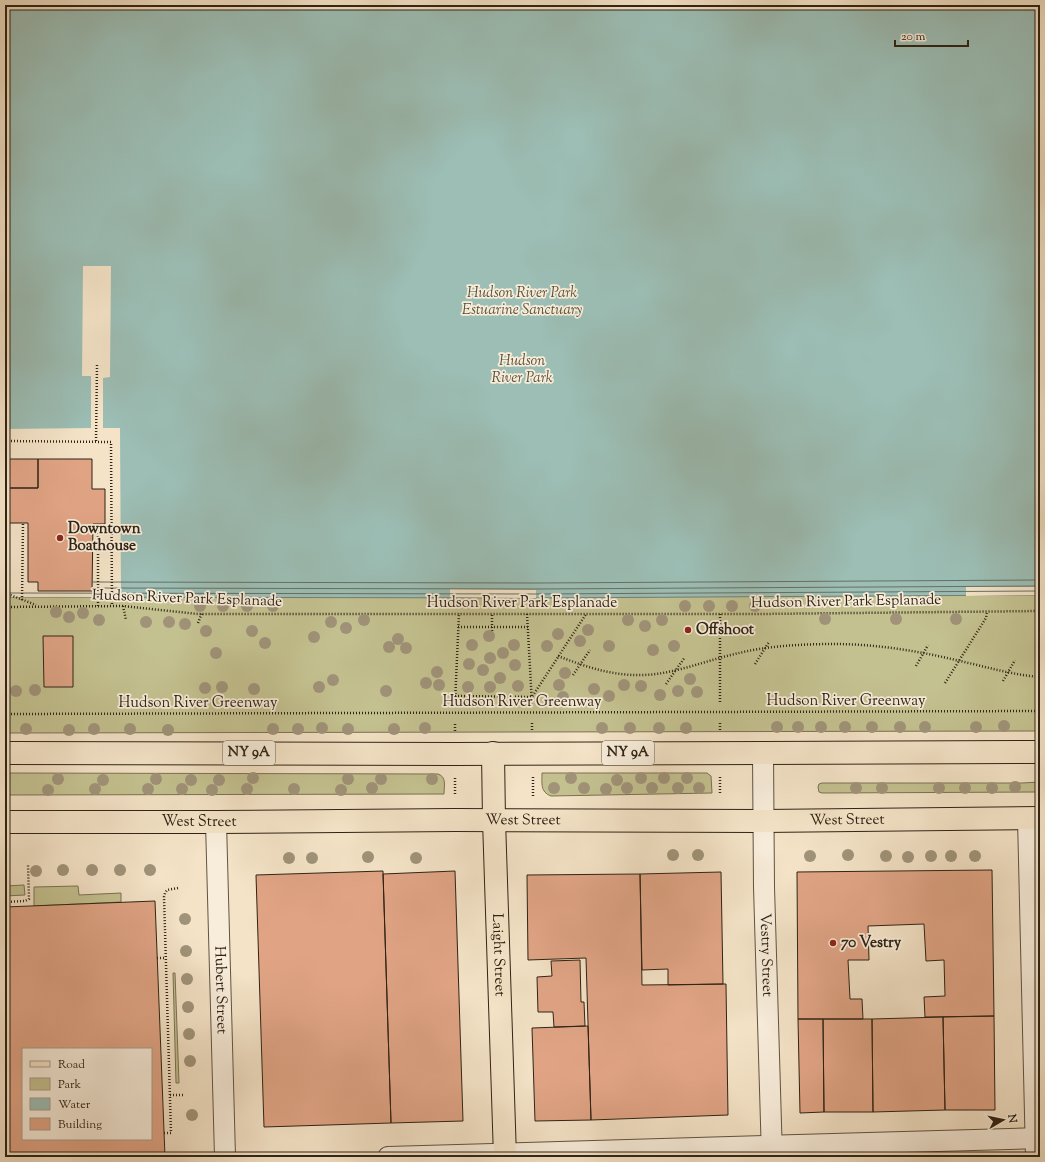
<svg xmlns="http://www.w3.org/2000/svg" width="1045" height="1162" font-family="'Sorts Mill Goudy',serif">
	<rect width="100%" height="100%" fill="#f4e3c7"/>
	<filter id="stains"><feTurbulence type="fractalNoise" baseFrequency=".005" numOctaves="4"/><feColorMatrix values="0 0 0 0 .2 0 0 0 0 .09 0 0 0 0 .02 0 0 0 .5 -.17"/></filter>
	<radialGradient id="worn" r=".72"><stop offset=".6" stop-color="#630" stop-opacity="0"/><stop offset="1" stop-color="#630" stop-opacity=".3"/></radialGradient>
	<path fill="#c4c190" stroke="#7a7252" d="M5,5H1040V731L5,733Z
		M5,773L438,774C447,777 444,786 444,794L5,795Z
		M542,773H707L711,776L712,793L551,796C540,792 542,783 542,773Z
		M1040,782V792L822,793L819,792L818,787L819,784L822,783H1022Z
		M24,885L25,895L5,896V886Z
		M78,886L79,895L121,893V902L34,906V887Z
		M173,973H175L179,1083H176Z"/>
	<path fill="#9cbeb5" stroke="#708075" d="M5,5H1040V595L536,598L5,597Z"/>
	<path fill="#f4e3c7" d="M83,266H111L110,377L103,378V428H120L121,597H5V429L91,428V376H82Z
		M966,587H1040V595L966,596Z
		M450,589L536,590V598L450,597Z"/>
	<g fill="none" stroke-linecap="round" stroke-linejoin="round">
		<path stroke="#667064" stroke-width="1" d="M93,582L536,583L1040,580
			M93,588L536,589L1040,586
			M5,593L536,594L1040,591"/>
	</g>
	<path fill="#e0a485" stroke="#2f2314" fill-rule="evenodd" d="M5,459H38V488H5Z
		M38,459H92V489H105V524H93L92,591H38V582H28V523H5V488H38Z
		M43,636H73V687H44Z
		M992,870L994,1016L925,1017L924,997L945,996L944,960L926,961L924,924L868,926L869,960H848L850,999H862L863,1019H798L797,872Z
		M383,871L391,1123L264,1127L256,875Z
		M455,871L463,1121L391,1123L383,874Z
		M721,872L723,984L668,985V969L642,970L640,874Z
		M640,874L642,985L726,984L728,1115L591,1120L586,958L528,960L527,875Z
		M155,901L165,1157H5V907ZM23,1049H151V1139H23Z
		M580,960L581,1002H584L585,1026L554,1027L553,1012H538L537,977L552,976L551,961Z
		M994,1016L995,1110H945L943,1017Z
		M943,1017L945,1110L873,1112L872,1019Z
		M798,1019H823L824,1112L800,1113Z
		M823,1019H872L873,1112H824Z
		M588,1026L591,1120L535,1121L532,1028Z"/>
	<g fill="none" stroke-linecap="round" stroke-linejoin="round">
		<defs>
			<g id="street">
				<path id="s1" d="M763,753L764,887L772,1157"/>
				<path d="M1028,818L1036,1157"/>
				<path id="s2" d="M216,822L225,1157"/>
				<path d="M388,1157L1040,1138"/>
			</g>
			<g id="primary">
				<path id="s3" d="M493,753L494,820L505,1157"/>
			</g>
			<g id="highway">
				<path d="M5,753L455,754L1040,752"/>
				<path id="s4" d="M5,822H216L455,820L763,821L1040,818"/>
			</g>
		</defs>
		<use href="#street" stroke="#605341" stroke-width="22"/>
		<use href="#primary" stroke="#2f2314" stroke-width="24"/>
		<use href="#highway" stroke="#2f2314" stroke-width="24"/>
		<path stroke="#2f2314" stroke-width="2.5" stroke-dasharray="1 2" stroke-linecap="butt" d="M5,441L111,442L112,606
			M96,441L97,365
			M5,593L36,605
			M22,600L23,523
			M98,606V524
			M123,606L126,620
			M5,607L123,606L198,614H759L1040,611
			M527,614L532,704
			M198,623L202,613
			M458,627H528
			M492,631V613
			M755,664L769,642
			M916,666L928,645
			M573,675L590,650
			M1003,681L1015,660
			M945,683L986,618L987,612
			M666,684L685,657
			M455,696L532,697L586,614
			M720,702V614
			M455,703L459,613
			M5,714L1040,711
			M532,730V723
			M720,730V723
			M455,731V723
			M455,778V794
			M720,793V775
			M533,796V777
			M5,902L25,901L29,899L28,864
			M157,958H166
			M170,1095H185
			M164,1133H171L164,897L165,893L167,890L178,888"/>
		<use href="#street" stroke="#f8eddb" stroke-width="20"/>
		<use href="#primary" stroke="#f4e3c7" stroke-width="22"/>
		<use href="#highway" stroke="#f4e3c7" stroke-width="22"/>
		<path stroke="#2f2314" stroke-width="2.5" stroke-dasharray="1 2" stroke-linecap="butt" d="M558,656C586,667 613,676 643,675C675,674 704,661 735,654C765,646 802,644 834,644C876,644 919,651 960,661C987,667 1013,675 1040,677"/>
	</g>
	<g fill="#a09379">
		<circle cx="200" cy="606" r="6"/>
		<circle cx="223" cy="606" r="6"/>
		<circle cx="247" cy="606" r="6"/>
		<circle cx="273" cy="606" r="6"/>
		<circle cx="685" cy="606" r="6"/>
		<circle cx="709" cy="606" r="6"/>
		<circle cx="732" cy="606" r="6"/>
		<circle cx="755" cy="606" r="6"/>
		<circle cx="56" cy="612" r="6"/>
		<circle cx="83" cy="613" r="6"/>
		<circle cx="69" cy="617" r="6"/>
		<circle cx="825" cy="619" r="6"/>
		<circle cx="896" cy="619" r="6"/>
		<circle cx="956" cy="619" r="6"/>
		<circle cx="99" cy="620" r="6"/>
		<circle cx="364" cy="620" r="6"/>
		<circle cx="628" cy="620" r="6"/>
		<circle cx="662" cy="620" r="6"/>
		<circle cx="146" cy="622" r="6"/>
		<circle cx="169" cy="622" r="6"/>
		<circle cx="331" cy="622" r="6"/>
		<circle cx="185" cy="624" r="6"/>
		<circle cx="645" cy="626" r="6"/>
		<circle cx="346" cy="628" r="6"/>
		<circle cx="588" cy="630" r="6"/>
		<circle cx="206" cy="631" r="6"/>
		<circle cx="252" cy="631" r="6"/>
		<circle cx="558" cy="634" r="6"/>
		<circle cx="489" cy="636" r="6"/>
		<circle cx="314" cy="637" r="6"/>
		<circle cx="398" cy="639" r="6"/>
		<circle cx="580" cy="641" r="6"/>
		<circle cx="265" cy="643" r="6"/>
		<circle cx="472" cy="645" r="6"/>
		<circle cx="514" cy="645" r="6"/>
		<circle cx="547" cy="646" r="6"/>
		<circle cx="609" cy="646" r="6"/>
		<circle cx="674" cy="646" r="6"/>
		<circle cx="389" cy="647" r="6"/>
		<circle cx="406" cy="648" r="6"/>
		<circle cx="653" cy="650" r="6"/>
		<circle cx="216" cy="653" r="6"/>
		<circle cx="503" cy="653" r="6"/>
		<circle cx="490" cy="658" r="6"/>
		<circle cx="469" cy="664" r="6"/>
		<circle cx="515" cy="665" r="6"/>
		<circle cx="483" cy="670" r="6"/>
		<circle cx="437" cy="672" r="6"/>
		<circle cx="565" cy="673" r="6"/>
		<circle cx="500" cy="678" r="6"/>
		<circle cx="690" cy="679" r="6"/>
		<circle cx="333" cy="680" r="6"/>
		<circle cx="426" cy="683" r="6"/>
		<circle cx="439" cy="685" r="6"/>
		<circle cx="559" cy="685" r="6"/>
		<circle cx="624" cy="685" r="6"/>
		<circle cx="518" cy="686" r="6"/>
		<circle cx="641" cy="686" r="6"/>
		<circle cx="222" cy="687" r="6"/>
		<circle cx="319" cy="687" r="6"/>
		<circle cx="468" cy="687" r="6"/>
		<circle cx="490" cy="687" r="6"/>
		<circle cx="205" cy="688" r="6"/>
		<circle cx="254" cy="689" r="6"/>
		<circle cx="594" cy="689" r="6"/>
		<circle cx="35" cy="690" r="6"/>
		<circle cx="16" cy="691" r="6"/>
		<circle cx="386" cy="691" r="6"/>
		<circle cx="678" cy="691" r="6"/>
		<circle cx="697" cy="692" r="6"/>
		<circle cx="660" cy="695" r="6"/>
		<circle cx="609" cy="696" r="6"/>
		<circle cx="563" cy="697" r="6"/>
		<circle cx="1004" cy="726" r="6"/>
		<circle cx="777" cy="727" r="6"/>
		<circle cx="798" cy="727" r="6"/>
		<circle cx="821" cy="727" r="6"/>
		<circle cx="845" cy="727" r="6"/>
		<circle cx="872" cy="727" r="6"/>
		<circle cx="900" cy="727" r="6"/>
		<circle cx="925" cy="727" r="6"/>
		<circle cx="976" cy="727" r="6"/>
		<circle cx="322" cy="728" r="6"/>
		<circle cx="425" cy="728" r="6"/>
		<circle cx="602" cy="728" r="6"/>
		<circle cx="630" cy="728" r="6"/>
		<circle cx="659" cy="728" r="6"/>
		<circle cx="686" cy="728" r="6"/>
		<circle cx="26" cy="729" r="6"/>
		<circle cx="94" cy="729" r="6"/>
		<circle cx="130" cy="729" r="6"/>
		<circle cx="273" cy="729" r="6"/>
		<circle cx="298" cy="729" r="6"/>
		<circle cx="348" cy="729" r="6"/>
		<circle cx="394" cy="729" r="6"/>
		<circle cx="69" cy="730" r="6"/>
		<circle cx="168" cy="730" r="6"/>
		<circle cx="253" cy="778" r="6"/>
		<circle cx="571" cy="778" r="6"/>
		<circle cx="641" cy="778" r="6"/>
		<circle cx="664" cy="778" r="6"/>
		<circle cx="687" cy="778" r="6"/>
		<circle cx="58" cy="779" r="6"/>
		<circle cx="156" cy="779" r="6"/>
		<circle cx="348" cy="779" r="6"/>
		<circle cx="381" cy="779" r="6"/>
		<circle cx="432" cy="779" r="6"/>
		<circle cx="103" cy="780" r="6"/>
		<circle cx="191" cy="780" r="6"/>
		<circle cx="219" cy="780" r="6"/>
		<circle cx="617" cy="780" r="6"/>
		<circle cx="1015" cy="787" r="6"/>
		<circle cx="372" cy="788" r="6"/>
		<circle cx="554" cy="788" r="6"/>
		<circle cx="584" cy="788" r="6"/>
		<circle cx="627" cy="788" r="6"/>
		<circle cx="652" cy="788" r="6"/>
		<circle cx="678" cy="788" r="6"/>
		<circle cx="699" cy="788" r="6"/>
		<circle cx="856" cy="788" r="6"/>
		<circle cx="882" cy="788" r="6"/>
		<circle cx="939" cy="788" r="6"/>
		<circle cx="965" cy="788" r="6"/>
		<circle cx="992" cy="788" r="6"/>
		<circle cx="95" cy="789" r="6"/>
		<circle cx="148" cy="789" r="6"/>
		<circle cx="182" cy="789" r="6"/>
		<circle cx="247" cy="789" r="6"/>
		<circle cx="294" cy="789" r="6"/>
		<circle cx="606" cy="789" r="6"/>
		<circle cx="48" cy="790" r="6"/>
		<circle cx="212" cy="790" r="6"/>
		<circle cx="341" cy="790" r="6"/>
		<circle cx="673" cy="855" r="6"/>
		<circle cx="698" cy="855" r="6"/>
		<circle cx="848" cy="855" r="6"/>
		<circle cx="810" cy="856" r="6"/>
		<circle cx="886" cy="856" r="6"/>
		<circle cx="931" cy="856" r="6"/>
		<circle cx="951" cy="856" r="6"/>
		<circle cx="975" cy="856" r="6"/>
		<circle cx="368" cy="857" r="6"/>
		<circle cx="908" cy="857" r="6"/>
		<circle cx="289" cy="858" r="6"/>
		<circle cx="312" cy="858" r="6"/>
		<circle cx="416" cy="858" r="6"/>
		<circle cx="63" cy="870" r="6"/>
		<circle cx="92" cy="870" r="6"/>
		<circle cx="120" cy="870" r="6"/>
		<circle cx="150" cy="870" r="6"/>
		<circle cx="36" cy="871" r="6"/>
		<circle cx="185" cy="919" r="6"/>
		<circle cx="186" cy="951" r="6"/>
		<circle cx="187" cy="979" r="6"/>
		<circle cx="188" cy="1007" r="6"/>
		<circle cx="189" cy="1034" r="6"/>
		<circle cx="190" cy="1061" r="6"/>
		<circle cx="192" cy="1115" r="6"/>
	</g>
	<g fill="#8f2418" stroke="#f8eddb" stroke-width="1.5">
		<circle cx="60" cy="538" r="4"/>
		<circle cx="688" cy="630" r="4"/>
		<circle cx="833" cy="943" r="4"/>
	</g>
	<g text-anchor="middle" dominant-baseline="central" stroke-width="3.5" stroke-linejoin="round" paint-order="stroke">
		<g fill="#f8eddb" stroke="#6b6050" stroke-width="1">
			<rect x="223" y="741" width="52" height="24" rx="3"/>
			<rect x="602" y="741" width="52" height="24" rx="3"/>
		</g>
		<g font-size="14" font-weight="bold" fill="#2f2314">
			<text x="249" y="753">NY 9A</text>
			<text x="628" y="753">NY 9A</text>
		</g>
		<g font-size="15" font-style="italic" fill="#5c5239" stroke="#f8eddb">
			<text x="522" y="293">Hudson River Park<tspan x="522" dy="17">Estuarine Sanctuary</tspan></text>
			<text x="522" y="361">Hudson<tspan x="522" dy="17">River Park</tspan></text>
		</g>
		<g font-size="15" font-weight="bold" fill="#2f2314" stroke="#f8eddb" text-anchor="start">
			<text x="68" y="529">Downtown<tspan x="68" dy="17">Boathouse</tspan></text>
			<text x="696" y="630">Offshoot</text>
			<text x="841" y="943">70 Vestry</text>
		</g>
		<g font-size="15" fill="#2f2314" stroke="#f8eddb">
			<text transform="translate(187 599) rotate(2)">Hudson River Park Esplanade</text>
			<text transform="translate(846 602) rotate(-1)">Hudson River Park Esplanade</text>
			<text x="522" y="603">Hudson River Park Esplanade</text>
			<text x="846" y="701">Hudson River Greenway</text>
			<text x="522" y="702">Hudson River Greenway</text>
			<text x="198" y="703">Hudson River Greenway</text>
			<text stroke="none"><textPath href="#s4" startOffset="518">West Street</textPath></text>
			<text stroke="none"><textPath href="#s4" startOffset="842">West Street</textPath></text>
			<text stroke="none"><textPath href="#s4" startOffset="194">West Street</textPath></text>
			<text stroke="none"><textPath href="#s3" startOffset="202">Laight Street</textPath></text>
			<text stroke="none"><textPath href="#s1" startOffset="202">Vestry Street</textPath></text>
			<text stroke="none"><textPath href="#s2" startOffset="168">Hubert Street</textPath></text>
		</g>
	</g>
	<rect width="1045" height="1162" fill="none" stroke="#f4e3c7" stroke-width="20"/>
	<rect x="6" y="6" width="1033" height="1150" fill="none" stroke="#2f2314" stroke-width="2"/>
	<rect x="10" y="10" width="1025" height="1142" fill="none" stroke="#2f2314"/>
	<rect x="22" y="1048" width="130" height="92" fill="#f8eddb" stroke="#a89c8b"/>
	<rect x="30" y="1061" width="20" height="6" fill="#f4e3c7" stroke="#a89c8b"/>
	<text x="58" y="1068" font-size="12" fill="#2f2314">Road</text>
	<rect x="30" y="1078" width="20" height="12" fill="#c4c190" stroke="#a89c8b"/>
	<text x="58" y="1088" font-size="12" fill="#2f2314">Park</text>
	<rect x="30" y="1098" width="20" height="12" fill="#9cbeb5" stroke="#a89c8b"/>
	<text x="58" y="1108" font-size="12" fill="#2f2314">Water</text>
	<rect x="30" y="1118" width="20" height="12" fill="#e0a485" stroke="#a89c8b"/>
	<text x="58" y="1128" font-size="12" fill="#2f2314">Building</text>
	<g transform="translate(1003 1120) rotate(81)" stroke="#f8eddb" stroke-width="3" paint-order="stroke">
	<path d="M0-3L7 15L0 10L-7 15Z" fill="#2f2314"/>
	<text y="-6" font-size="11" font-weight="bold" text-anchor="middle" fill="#2f2314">N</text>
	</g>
	<path d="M895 40v6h73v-6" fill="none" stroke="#2f2314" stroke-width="2"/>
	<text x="901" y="40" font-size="12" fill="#2f2314" stroke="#f8eddb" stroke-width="3" paint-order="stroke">20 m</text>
	<rect width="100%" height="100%" filter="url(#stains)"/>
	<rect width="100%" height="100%" fill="url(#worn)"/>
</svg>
